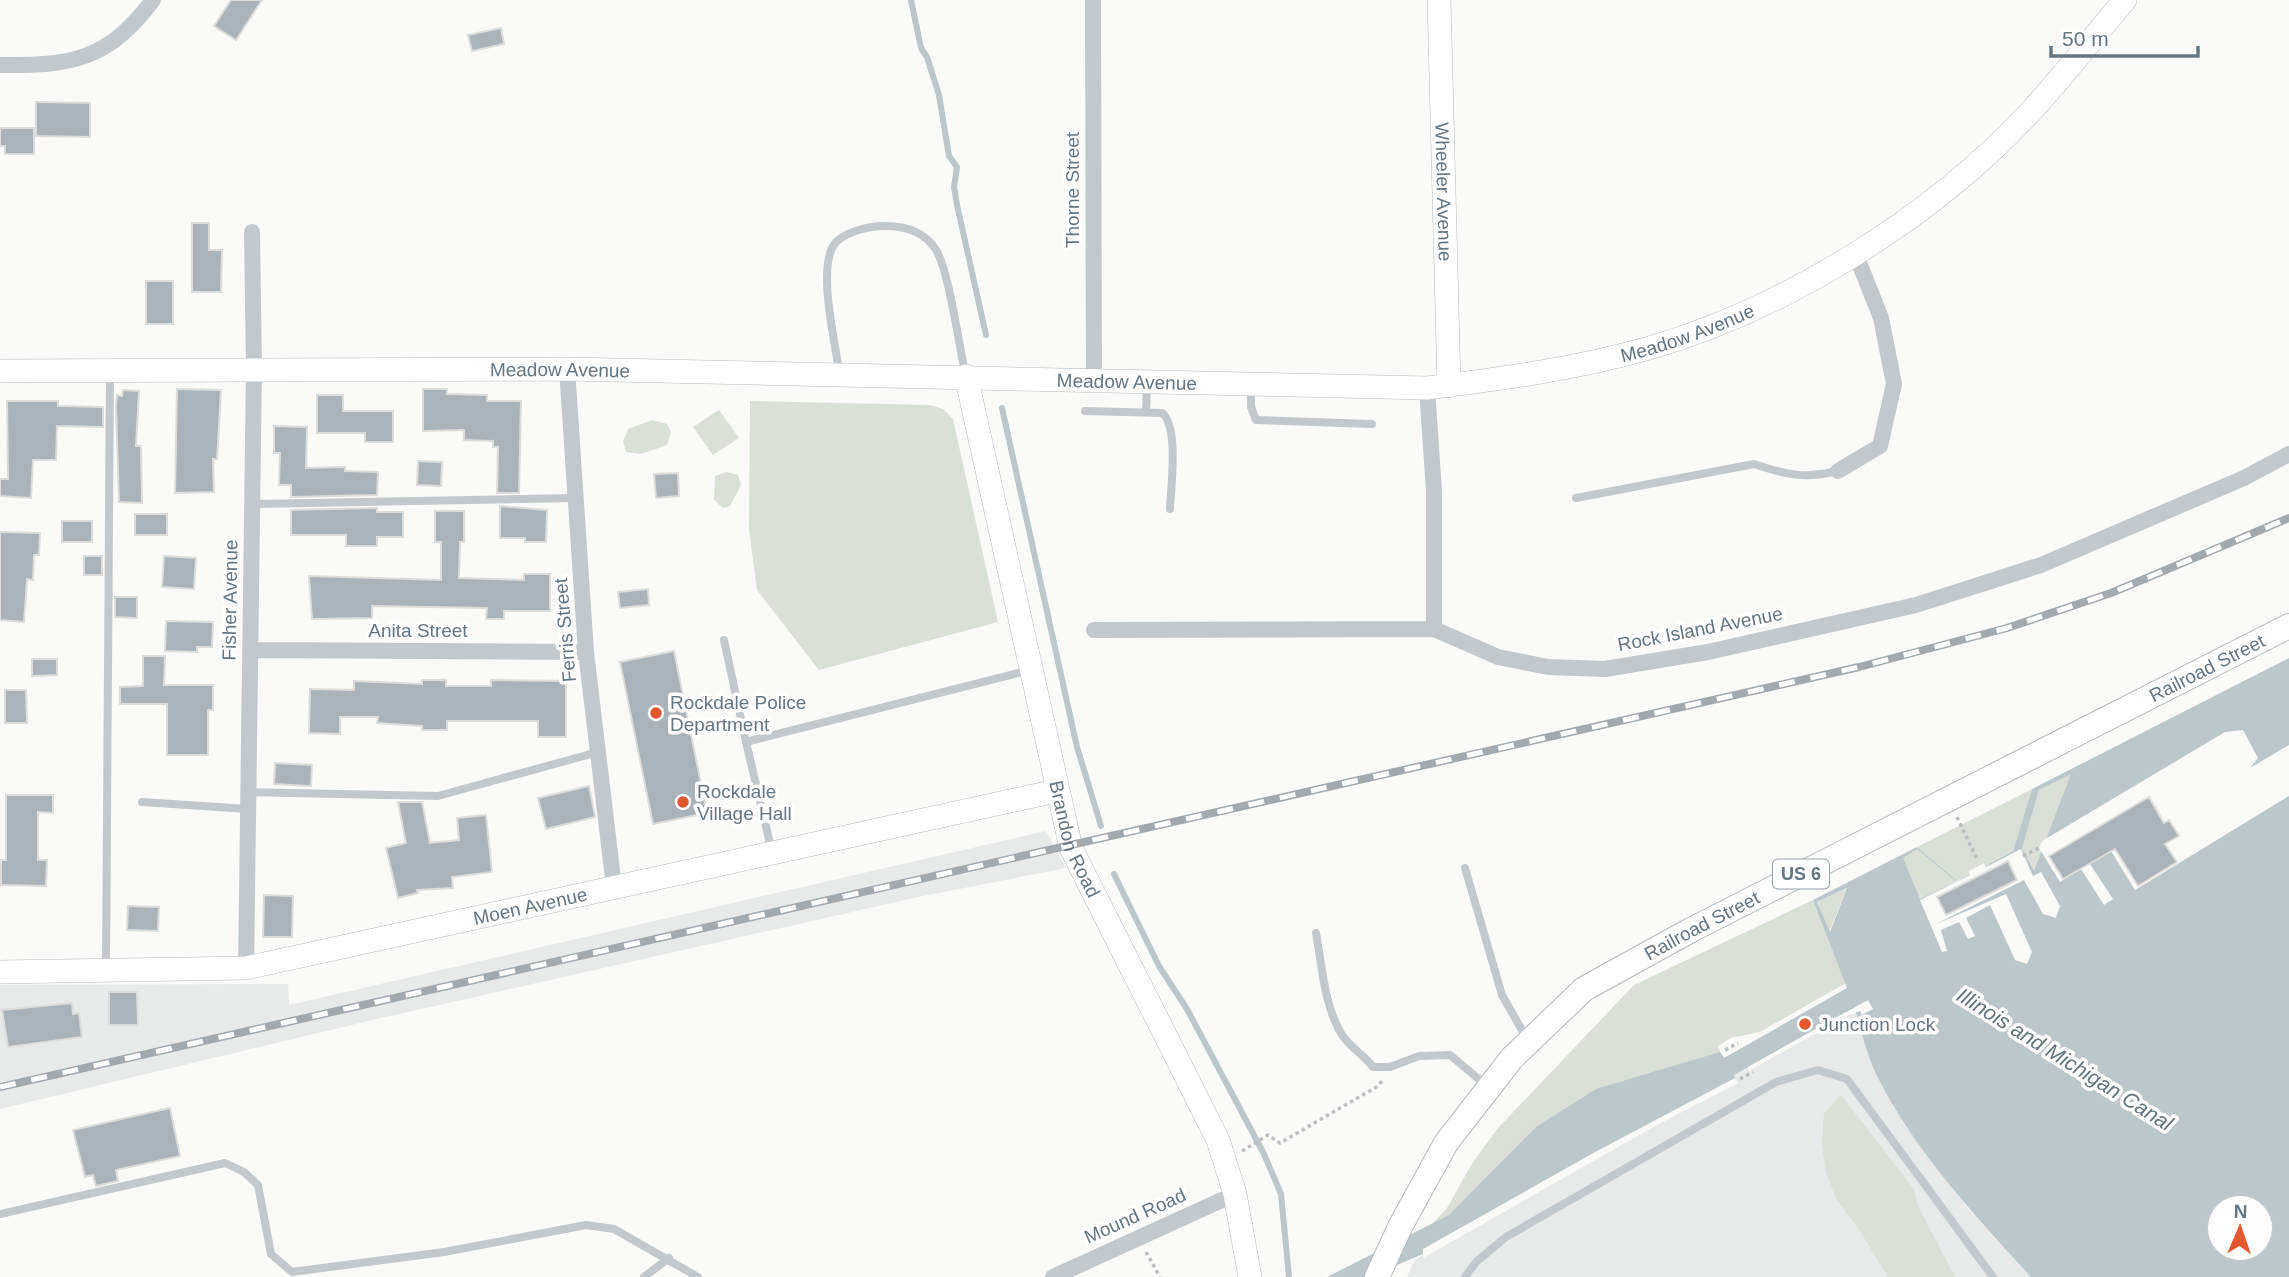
<svg xmlns="http://www.w3.org/2000/svg" width="2289" height="1277" font-family="Helvetica,sans-serif">
	<rect width="100%" height="100%" fill="#fafaf8"/>
	<path fill="#e8e9e9" d="M1046,831L1066,868L923,896L381,1018L0,1109V985L288,984L289,1005Z
		M1854,1010L1864,1040L1941,1173L1970,1211L2031,1277H1407L1415,1260L1426,1253L1733,1075Z"/>
	<path fill="#dadfd7" d="M750,401L930,405L943,409L953,419L998,622L819,670L757,590L749,530Z
		M719,410L739,438L713,455L693,427Z
		M652,420L667,424L671,432L667,445L641,454L626,452L623,441L628,429Z
		M727,472L738,475L741,485L730,506L723,508L714,500L715,476Z
		M2072,773L2034,872L2022,849L2039,790Z
		M2032,789L2013,851L1920,900L1902,858L1917,849L1936,864L1917,847Z
		M1847,887L1829,933L1817,902Z
		M1813,900L1846,983L1760,1032L1731,1038L1718,1046L1723,1058L1706,1097L1433,1223L1447,1208L1473,1162L1498,1128L1634,985Z
		M1841,1095L1914,1189L1918,1206L1955,1277H1888L1860,1231L1837,1200L1826,1173L1822,1144L1824,1113Z"/>
	<path fill="#bbc7cb" fill-rule="evenodd" d="M2289,658V1277H2031C1974,1215 1914,1150 1876,1074C1867,1055 1862,1033 1856,1013L1846,1012L1734,1075L1736,1080L1432,1250L1369,1277H1327L1449,1215L1536,1127L1596,1089L1720,1052L1724,1058L1847,988L1813,900L1917,847L1957,881L2013,851L2032,789ZM2071,774L2034,871L2022,849L2039,790ZM1917,849L1956,881H1957L1920,899L1903,858ZM1846,888H1847L1830,932L1817,902ZM2219,1207H2261V1249H2219Z"/>
	<path fill="#fafaf8" d="M2243,730L2258,758L2250,768L2289,745V796L2135,890L2111,851L2090,864L2113,899L2104,905L2081,869L2060,882L2039,848L2042,841L2225,732Z
		M2021,849L2033,876L2041,872L2060,906L2056,918L2043,914L2024,880L1934,925L2006,894L2032,952L2027,964L2015,960L1990,905L1966,918L1975,936L1968,939L1959,922L1941,930L1947,951L1942,952L1920,900L1970,875L1969,871L1984,863L1986,867Z
		M1868,1000L1873,1009L1862,1015L1860,1011L1847,1016L1749,1071L1748,1067Z
		M1735,1078L1738,1083L1657,1125L1423,1258V1249L1597,1151Z"/>
	<g fill="none" stroke-linecap="round" stroke-linejoin="round">
		<path stroke="#bbc7cb" stroke-width="6" d="M911,0L921,48L927,57L939,95L949,156L957,167L954,187L957,205L986,335
			M1002,408L1077,747L1101,826
			M1114,874L1159,966L1187,1009L1264,1154L1281,1194L1289,1277"/>
	</g>
	<path fill="#aab3b9" stroke="#dcdcda" stroke-width="2" d="M231,0H262L236,40L214,26Z
		M501,28L504,44L472,51L468,35Z
		M36,102L90,103V137L36,136Z
		M0,128H34V154H5V146H0Z
		M192,223H209V250H222L221,292H192Z
		M146,281H173V324H146Z
		M177,389L221,390L217,459H213L214,492L175,493Z
		M423,389H447V394L487,395V401H521L519,493H497L498,447H493V441L464,440V430L423,431Z
		M123,390L139,391L136,446H141L142,503L119,502L116,406L117,395L122,396Z
		M317,395H343V411H393V442H365V433H317Z
		M7,401H58V406L103,407V427L57,426L56,460H33L31,498L0,496V479H8Z
		M274,426L307,427L306,468L345,467V471L378,472L377,495L291,497V485H279L280,453H274Z
		M418,461L442,462L441,486L417,485Z
		M678,473L679,496L656,498L654,474Z
		M500,506L547,510L546,542H525V538H500Z
		M377,508V512H403V537H377V546H346V535H291V510Z
		M435,511H464V542H460L459,578L524,580V574H550V611H504V619H486L487,608L372,606V618L312,619L309,576L441,580V542H435Z
		M135,514H167V535H135Z
		M62,521H92V542H62Z
		M0,532L40,533L39,555H34L33,580L27,579L24,622L0,620Z
		M84,556H102V575H84Z
		M164,556L196,558L194,589L162,587Z
		M648,589L649,605L620,608L618,592Z
		M115,597H137V618L115,617Z
		M166,621L213,622L212,647H197V652L165,651Z
		M674,651L707,813L653,824L620,662Z
		M143,656H165L164,685H213V710H208V755H167V704H120V687L143,686Z
		M32,659H57V675L32,676Z
		M422,680H446V686H491V680L566,681V737H538V721H447V730H422V726L377,723L378,717H340V734L309,733L310,689L354,690V681L422,684Z
		M5,690H26L27,723H5Z
		M275,763L312,765L311,786L274,784Z
		M589,786L595,817L546,829L538,798Z
		M6,795H53V813L38,812V860H47L46,886L1,885V860H6Z
		M2149,797L2164,823L2169,820L2179,836L2165,844L2177,862L2138,886L2115,849L2063,879L2049,856Z
		M398,802H422L430,843L459,840L457,818L486,815L492,872L452,877L453,888L417,890L418,893L398,898L386,848L406,843Z
		M2008,861L2017,880L1946,915L1937,897Z
		M264,895L293,896L292,937H263Z
		M128,906L159,907L158,931L127,930Z
		M109,992H137L138,1025H109Z
		M72,1003L73,1014L79,1013L82,1037L8,1047L2,1010Z
		M170,1108L180,1156L116,1170L118,1181L96,1186L93,1175L85,1177L73,1130Z"/>
	<g fill="none" stroke-linecap="round" stroke-linejoin="round">
		<defs>
			<g id="secondary">
				<path id="s1" d="M1439,0L1449,386"/>
				<path id="s2" d="M0,371L567,369L1427,388C1501,379 1574,369 1646,349C1786,309 1935,216 2033,109C2065,74 2094,36 2125,0"/>
				<path id="s3" d="M966,376L1071,848L1218,1140L1235,1194L1250,1277"/>
				<path id="s4" d="M0,972L246,968L1056,791"/>
			</g>
			<g id="primary">
				<path id="s5" d="M1377,1277L1401,1225L1446,1143L1512,1058L1584,989L1691,930L2289,626"/>
			</g>
		</defs>
		<use href="#secondary" stroke="#b3babf" stroke-width="24"/>
		<use href="#primary" stroke="#b5babe" stroke-width="26"/>
		<path stroke="#bbbfc2" stroke-width="3.5" stroke-dasharray="3.5 3.5" stroke-linecap="butt" d="M1957,817L1977,859
			M2023,856L2039,848
			M1725,1050L1738,1043
			M1740,1079L1753,1072
			M1242,1151L1268,1135L1280,1143L1378,1086L1382,1081
			M1146,1252L1160,1277"/>
		<path stroke="#c3c8cc" stroke-width="8" d="M839,371C835,341 819,276 832,248C840,232 869,226 885,226C905,226 925,232 936,250C949,270 959,348 966,376
			M1251,386V407L1256,420L1372,424
			M1085,411L1162,413C1179,426 1171,487 1170,509
			M1146,412L1147,384
			M1576,498L1754,464C1787,475 1804,479 1838,471
			M252,504L576,498
			M724,640L746,742L1030,670
			M746,742L772,852
			M248,792L438,796L598,752
			M142,802L248,809
			M1465,868L1502,995L1527,1039
			M1316,933C1322,965 1324,1006 1342,1035C1350,1047 1364,1055 1373,1067H1390L1419,1056L1450,1055L1487,1086
			M106,967L110,371
			M0,1214L225,1163L244,1172L258,1185L271,1254L292,1272L444,1252L586,1225L614,1229L698,1277
			M644,1277L669,1258
			M1465,1277L1476,1262L1506,1237L1776,1082L1818,1070L1847,1079L1993,1277"/>
		<path stroke="#c3c8cc" stroke-width="16" d="M1093,0L1094,379
			M0,65C72,66 108,60 153,0
			M567,369L586,652L614,887
			M1427,388L1434,491V629
			M1838,471L1880,446L1894,384L1881,318L1856,255
			M1094,630L1434,629L1498,657L1548,667L1605,669L1708,652L1916,605L2041,565L2244,478L2289,454
			M250,650L586,652
			M246,968L254,369L252,232
			M1053,1277L1235,1194"/>
		<use href="#secondary" stroke="#fff" stroke-width="23"/>
		<use href="#primary" stroke="#fff" stroke-width="24"/>
		<defs>
			<path id="rail" d="M0,1087L1859,667L2007,628L2111,593L2289,518"/>
		</defs>
		<use href="#rail" stroke="#a2aab0" stroke-width="8"/>
		<use href="#rail" stroke="#fff" stroke-width="5" stroke-dasharray="16" stroke-linecap="butt"/>
	</g>
	<g fill="#e4572e" stroke="#fff" stroke-width="2.5">
		<circle cx="656" cy="713" r="7"/>
		<circle cx="683" cy="802" r="7"/>
		<circle cx="1805" cy="1024" r="7"/>
	</g>
	<g text-anchor="middle" dominant-baseline="central" stroke-width="7" stroke-linejoin="round" paint-order="stroke">
		<rect fill="#fff" stroke="#939fa8" stroke-width="2" x="1773" y="859.5" width="56" height="29" rx="5"/>
		<g font-size="18" font-weight="bold" fill="#657683">
			<text x="1801" y="874">US 6</text>
		</g>
		<g font-size="19" fill="#657683" stroke="#fff">
			<text transform="translate(1072 190) rotate(-90)">Thorne Street</text>
			<text stroke="none"><textPath href="#s1" startOffset="192">Wheeler Avenue</textPath></text>
			<text stroke="none"><textPath href="#s2" startOffset="1694">Meadow Avenue</textPath></text>
			<text stroke="none"><textPath href="#s2" startOffset="560">Meadow Avenue</textPath></text>
			<text stroke="none"><textPath href="#s2" startOffset="1127">Meadow Avenue</textPath></text>
			<text transform="translate(230 600) rotate(-89)">Fisher Avenue</text>
			<text transform="translate(1700 629) rotate(-11)">Rock Island Avenue</text>
			<text x="418" y="630">Anita Street</text>
			<text transform="translate(565 630) rotate(-95)">Ferris Street</text>
			<text stroke="none"><textPath href="#s5" startOffset="1059">Railroad Street</textPath></text>
			<text stroke="none"><textPath href="#s3" startOffset="476">Brandon Road</textPath></text>
			<text stroke="none"><textPath href="#s4" startOffset="537">Moen Avenue</textPath></text>
			<text stroke="none"><textPath href="#s5" startOffset="492">Railroad Street</textPath></text>
			<text transform="translate(1135 1216) rotate(-24)">Mound Road</text>
		</g>
		<g font-size="19" fill="#657683" stroke="#fff" text-anchor="start">
			<text x="670" y="702">Rockdale Police<tspan x="670" dy="22">Department</tspan></text>
			<text x="697" y="791">Rockdale<tspan x="697" dy="22">Village Hall</tspan></text>
			<text x="1819" y="1024">Junction Lock</text>
		</g>
		<g font-size="21" font-style="italic" fill="#60757c" stroke="#fff">
			<text transform="translate(2065 1059) rotate(32)">Illinois and Michigan Canal</text>
		</g>
	</g>
	<g transform="translate(2240 1228) rotate(2)"><circle r="33" fill="#ffffff" stroke="#c1c8cd" stroke-width="2"/>
	<path d="M0-5L12 26L0 18L-12 26Z" fill="#e4572e"/>
	<text y="-10" font-size="19" font-weight="bold" text-anchor="middle" fill="#657683">N</text>
	</g>
	<path d="M2051 46v10h147v-10" fill="none" stroke="#657683" stroke-width="3.5"/>
	<text x="2062" y="46" font-size="21" fill="#657683" stroke="#ffffff" stroke-width="5" paint-order="stroke">50 m</text>
</svg>
